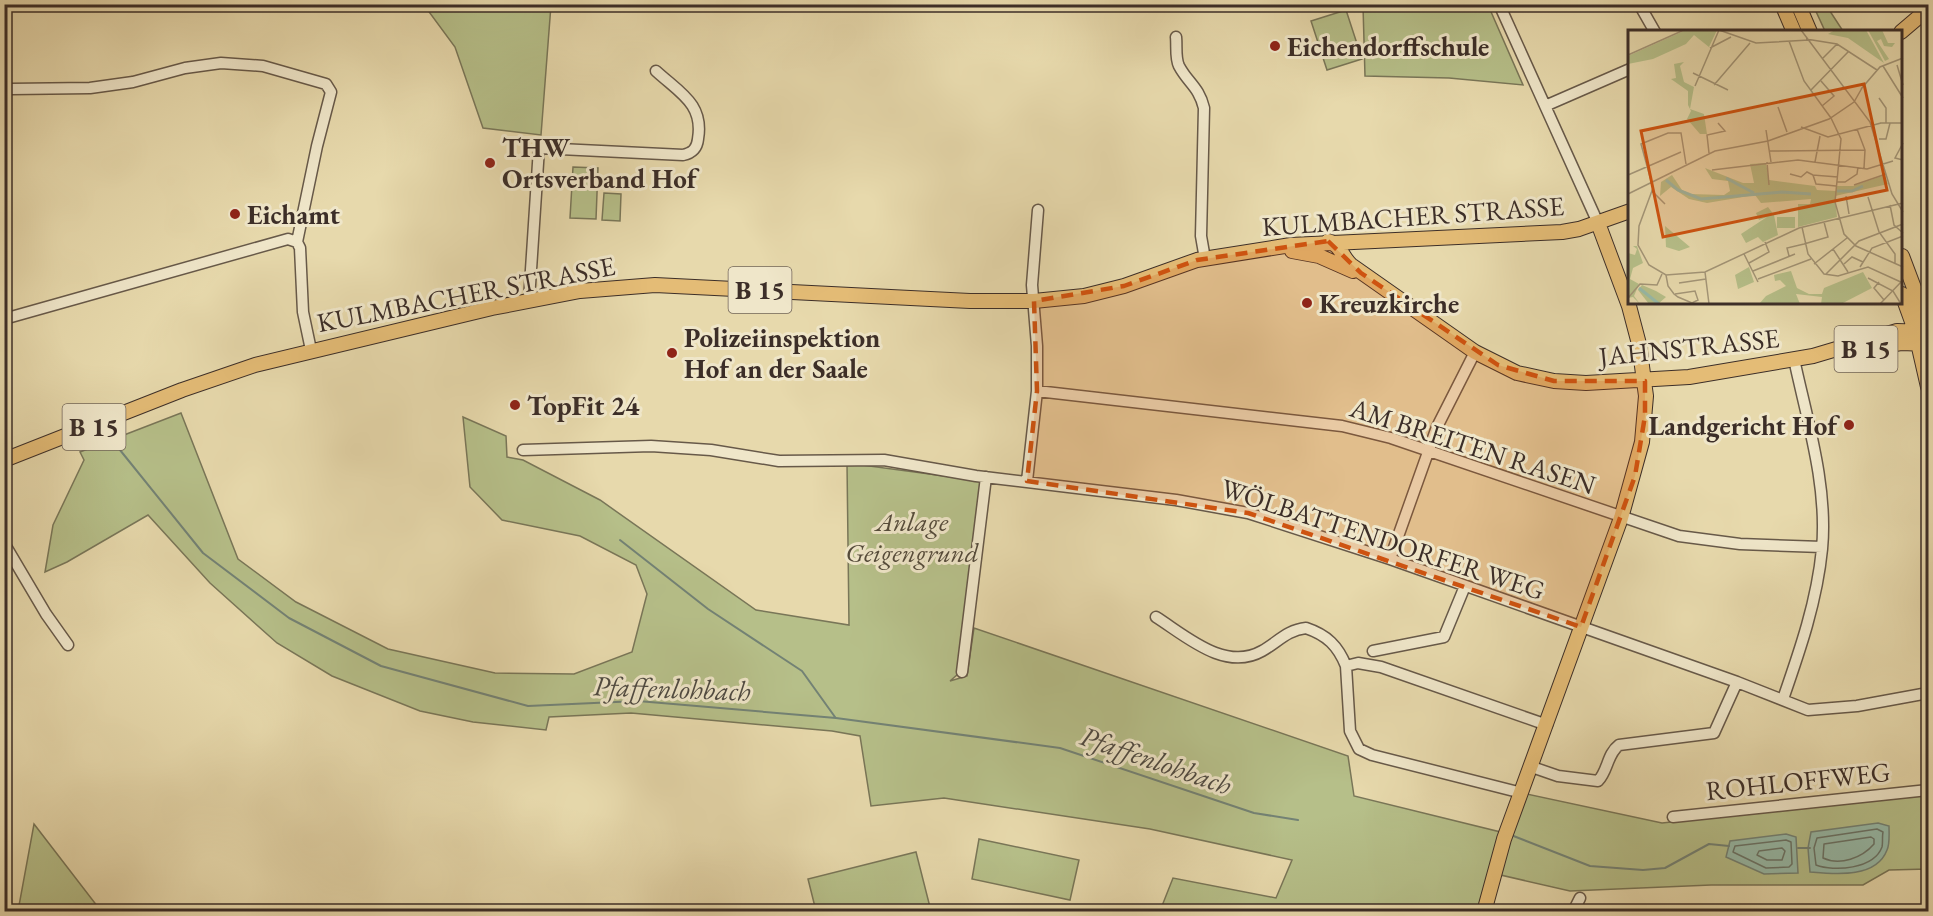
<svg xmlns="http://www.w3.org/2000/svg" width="1933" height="916" font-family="'EB Garamond',serif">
	<rect width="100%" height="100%" fill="#e7d9ac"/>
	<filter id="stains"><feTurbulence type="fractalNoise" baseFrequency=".00333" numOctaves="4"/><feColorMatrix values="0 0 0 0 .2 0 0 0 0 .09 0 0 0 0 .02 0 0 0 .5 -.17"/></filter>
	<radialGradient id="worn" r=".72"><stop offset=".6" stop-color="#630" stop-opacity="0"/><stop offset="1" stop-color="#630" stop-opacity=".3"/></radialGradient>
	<path fill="#b6bf89" stroke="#797658" stroke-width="1.5" d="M424,5H551L541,135L483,128L455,47Z
		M1387,5H1488L1523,85L1449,78L1365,76L1363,6Z
		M1813,5H1826L1843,31H1825Z
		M1346,10L1362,59L1327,70L1311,21Z
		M573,167L598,168L596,219L570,218Z
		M604,193L621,194L620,221L602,220Z
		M181,413L238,559L296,602L388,649L495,673L574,674L632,652L647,594L636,565L580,536L502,520L470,487L463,417L506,436L507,457L523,460L600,500L756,610L849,625L847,463L982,481L958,674L950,681L967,676L974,628L1348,756L1354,796L1509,834L1527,794L1662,823L1928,794V869L1889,870L1863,885H1711L1570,891L1496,874L1484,911H1160L1173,878L1276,898L1292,860L1150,829L944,798L871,806L860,736L832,731L631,713L549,717L546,730L473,722L420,711L332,676L277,643L210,583L148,515L67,562L45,572L53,525L84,460L80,452Z
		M34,824L101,911H18Z
		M979,839L1079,860L1070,900L972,879Z
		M916,852L931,911H816L808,879Z"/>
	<path fill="#97baa8" stroke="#738275" stroke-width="1.5" d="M1878,823L1889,826C1889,833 1890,844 1887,850C1876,879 1834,874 1810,872L1808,848L1811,832Z
		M1786,834L1796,837L1798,873L1764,874L1726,857L1730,841Z"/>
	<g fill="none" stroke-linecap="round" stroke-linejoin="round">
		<path stroke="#6a7468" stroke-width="1.5" d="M1877,829L1883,832C1882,836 1883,843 1882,847C1874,869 1834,872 1816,865L1814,848L1817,838Z
			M1871,837L1874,839V844C1862,858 1840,866 1823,858L1824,844Z
			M1786,840L1791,842L1792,864L1789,867L1766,868L1733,852L1735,846Z
			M1782,848L1785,851L1782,860H1767L1757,855L1759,851Z"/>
		<path stroke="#738275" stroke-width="2" d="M120,450L203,553L289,618L381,666L528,706L638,701L836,718L1060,748L1254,813L1298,820
			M620,540L708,609L802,671L835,717
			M1511,835L1590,866L1643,870L1665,868L1709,844L1729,846
			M1798,848H1810"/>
		<defs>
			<path id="minor" d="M1499,4L1598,223
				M1639,4L1655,32
				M1176,37C1177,46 1175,58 1179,66C1188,83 1199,87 1204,108L1201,236L1205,259
				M4,92L11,89L90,88L133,82L185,68L221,63L263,66L326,84L331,92L317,146L297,242L300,248L303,312L311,350
				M1545,106L1630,69
				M529,300L539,148L683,155C692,153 697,149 698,139C704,104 680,93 656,71
				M4,319L288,239L297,242
				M1037,391L1342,426L1391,438L1679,536L1740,544L1822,547
				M523,450L651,446L711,450L779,461L884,460L976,476L1176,500L1248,513L1390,559L1737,682L1808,710L1857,706L1928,693
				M1027,481L1037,391V346L1032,285L1038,210
				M4,543L46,614L68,645
				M1390,559L1437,427L1475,352
				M1156,617C1186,636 1225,672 1262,651C1278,642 1287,630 1306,628C1327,635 1338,646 1346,666
				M1373,651L1444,637L1465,586
				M962,672L986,477
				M1783,699C1800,650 1817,601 1822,549C1828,486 1807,420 1794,359
				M1532,767L1558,776L1598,781C1608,771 1607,754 1619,745L1714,733L1737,682
				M1522,793L1372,755L1359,749L1350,731L1346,666L1358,663L1381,667L1547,725
				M1673,817L1928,790
				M1573,912L1580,898"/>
			<path id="major" d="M1782,4L1794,32
				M1798,4L1810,32
				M1901,32L1928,9
				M1328,241C1341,245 1342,257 1351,265L1475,352L1517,373L1554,381L1586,383L1689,377L1813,356L1897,331L1928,332
				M1292,251L1319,256L1353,271
				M1902,256L1928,325
				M1902,294L1915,330L1928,387
				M1865,349L1901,343L1928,344
				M4,460L182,390L255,365L492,308L580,291L655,285L970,301H1034L1084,296L1124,286L1197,260L1291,245L1562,232L1579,229L1630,211
				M1484,912L1504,839L1621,518L1642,442L1646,396L1639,344L1629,306L1598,223"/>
		</defs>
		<use href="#minor" stroke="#675949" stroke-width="13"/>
		<use href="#major" stroke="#3c2e28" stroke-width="16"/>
		<use href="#minor" stroke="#efe6c9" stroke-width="10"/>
		<use href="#major" stroke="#e4bc76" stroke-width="14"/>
	</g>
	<path fill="#ce5310" fill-opacity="0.2" stroke="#ce5310" stroke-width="4.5" stroke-dasharray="12 8" stroke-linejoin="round" d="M1328,241L1361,273L1498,365L1554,381H1645V416L1635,476L1581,627L1248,513L1027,481L1037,391L1034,301L1124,286L1197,260Z"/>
	<g fill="#8f2418" stroke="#efe6c9" stroke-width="2">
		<circle cx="1275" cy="46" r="6"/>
		<circle cx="490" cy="163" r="6"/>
		<circle cx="235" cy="214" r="6"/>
		<circle cx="1307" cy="303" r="6"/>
		<circle cx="672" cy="353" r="6"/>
		<circle cx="515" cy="405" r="6"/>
		<circle cx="1849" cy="425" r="6"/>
	</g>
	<g text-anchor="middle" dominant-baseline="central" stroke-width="6" stroke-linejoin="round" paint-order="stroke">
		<g fill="#efe6c9" stroke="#726558" stroke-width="1.5">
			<rect x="728.5" y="267" width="63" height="46" rx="4.5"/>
			<rect x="1834.5" y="326" width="63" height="46" rx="4.5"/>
			<rect x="62.5" y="404" width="63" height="46" rx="4.5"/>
		</g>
		<g font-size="26" font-weight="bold" fill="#3c2e28">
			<text x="760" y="290">B 15</text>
			<text x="1866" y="349">B 15</text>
			<text x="94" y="427">B 15</text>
		</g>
		<g font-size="27" font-weight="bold" fill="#3c2e28" stroke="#efe6c9" text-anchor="start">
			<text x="1287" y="46">Eichendorffschule</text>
			<text x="502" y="147">THW<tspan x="502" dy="31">Ortsverband Hof</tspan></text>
			<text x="247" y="214">Eichamt</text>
			<text x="1319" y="303">Kreuzkirche</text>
			<text x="684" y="337">Polizeiinspektion<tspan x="684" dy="31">Hof an der Saale</tspan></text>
			<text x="527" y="405">TopFit 24</text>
			<text x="1837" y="425" text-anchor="end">Landgericht Hof</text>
		</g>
		<g font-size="27" fill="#3c2e28" stroke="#efe6c9">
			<text transform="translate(1413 216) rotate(-4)">KULMBACHER STRASSE</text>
			<text transform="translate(466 294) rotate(-11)">KULMBACHER STRASSE</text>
			<text transform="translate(1689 347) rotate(-6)">JAHNSTRASSE</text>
			<text transform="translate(1473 446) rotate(18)">AM BREITEN RASEN</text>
			<text transform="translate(1383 539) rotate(18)">WÖLBATTENDORFER WEG</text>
			<text transform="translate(1798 781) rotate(-6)">ROHLOFFWEG</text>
		</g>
		<g font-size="27" font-style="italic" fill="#544b3b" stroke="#efe6c9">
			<text x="912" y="521">Anlage<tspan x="912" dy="31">Geigengrund</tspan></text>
		</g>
		<g font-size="28" font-style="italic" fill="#4e4a42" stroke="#efe6c9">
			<text transform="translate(672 688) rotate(2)">Pfaffenlohbach</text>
			<text transform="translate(1156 760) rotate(19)">Pfaffenlohbach</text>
		</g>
	</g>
	<g transform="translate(1628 30)">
		<rect width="274" height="274" fill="#e7d9ac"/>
		<path d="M58,0H89L81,17L66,5L58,14L25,29L0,34V26ZM207,0H238L256,33L220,8L200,4ZM240,0H254L260,13H267L264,17L256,16L253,9L249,11L261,29L257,31ZM56,32L52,36L56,52L66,57L62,79L76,84L79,104H72L59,89L63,81L60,75V61L43,49L48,48L46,34ZM138,133L141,150L187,156L189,160L208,161L209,156H225L257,145L260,154L207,166L209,187L170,197V174H182L183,169L133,173L127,165L79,173L61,169L43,157L32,166L33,152L44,145L54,160L62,164L96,165L102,161L100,151L84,149L77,138L115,153H126L122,134ZM140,177L146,185L150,205L135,212L130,207L118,213L113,204L139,187L131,190L128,183ZM149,187H167V198H149ZM37,196L62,217L51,221L38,217ZM5,216H9L15,233L5,238L2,249L11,254L6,266L12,274L5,267L0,268V223L7,225L9,219ZM121,237L126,252L110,259L107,245ZM163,241L169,258L181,264H194L196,258L235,242L244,258L213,274H193L194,267L168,264L172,274H131L138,266L158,256L152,250L147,251L146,245ZM14,255L28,261L38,267L30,274H21L10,260Z" fill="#b6bf89"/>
		<path fill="none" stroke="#97baa8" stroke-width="3" d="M98,148L126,163M38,150L50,160L73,169L154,162L183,164M209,161H224L235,156M11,258L31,274"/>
		<path fill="none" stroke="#a39577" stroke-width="1.5" d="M91,0L128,13L181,10M173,0L242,92L264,164L275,182M178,9L209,14L249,40M161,11L176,51L203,88M82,18L103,7M0,25L56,0M195,28L209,14M269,35L275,55M255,36L275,68M65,43L100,60M193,51L206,66L194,76M86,55L122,13M67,56L91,0M233,59L252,37L275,28M183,60L220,22M251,68L258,78V93M150,77L159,102M203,88L213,109L207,172L216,204L228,216L275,237M252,93H275M173,97L200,107L253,93M229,99L237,120L236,138M138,100L143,132M251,109H258L262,93M275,113L267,128L275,130M142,121L237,120M81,123L79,105L97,101L90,93M139,132L141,155M187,132L192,106M58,134L53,103H40L13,114L25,158L11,196L10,215L21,235L38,245L77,242L171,198L275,173M84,140L170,130L239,139L265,131M162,144L173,147L179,142L185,145M0,145L53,122M209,152H217L229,144L230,137M226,155L258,144M208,156L188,154L185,145L210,147M24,161L37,174M0,164L87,121L140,111L201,89L226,72L234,58M218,166L221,184M240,167L251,202L267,224V233M262,175L266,195L275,203M174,197L180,224L196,244L210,246L240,237L275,253M176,214L200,207L196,192M205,219L220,242M116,224L130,252M161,226L159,218L176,214M121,233L141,222L137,212M186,234L219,208M216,234L224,227L235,232M232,237L244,218L275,206M125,241L167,224M77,242L81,274M198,244L231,211L275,194M38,245L40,256L46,264L50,267L64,273L70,270L67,261L47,264M240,248L265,261L273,274M130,249L183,229M251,252L246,258L256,270M51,253L78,249M0,268L12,254L29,255L34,244M81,274H102M252,274L274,251"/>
		<path fill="#ce5310" fill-opacity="0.15" stroke="#ce5310" stroke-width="3" d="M236,54L259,160L35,207L13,101Z"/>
		<rect width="274" height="274" fill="none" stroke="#3c2e28" stroke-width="3"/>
	</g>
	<rect width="1933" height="916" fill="none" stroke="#e7d9ac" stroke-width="24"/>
	<rect x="6" y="6" width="1921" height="904" fill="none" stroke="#3c2e28" stroke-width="3"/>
	<rect x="12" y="12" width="1909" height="892" fill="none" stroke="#3c2e28" stroke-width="1.5"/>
	<rect width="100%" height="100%" filter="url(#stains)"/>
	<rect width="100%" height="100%" fill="url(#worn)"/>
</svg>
